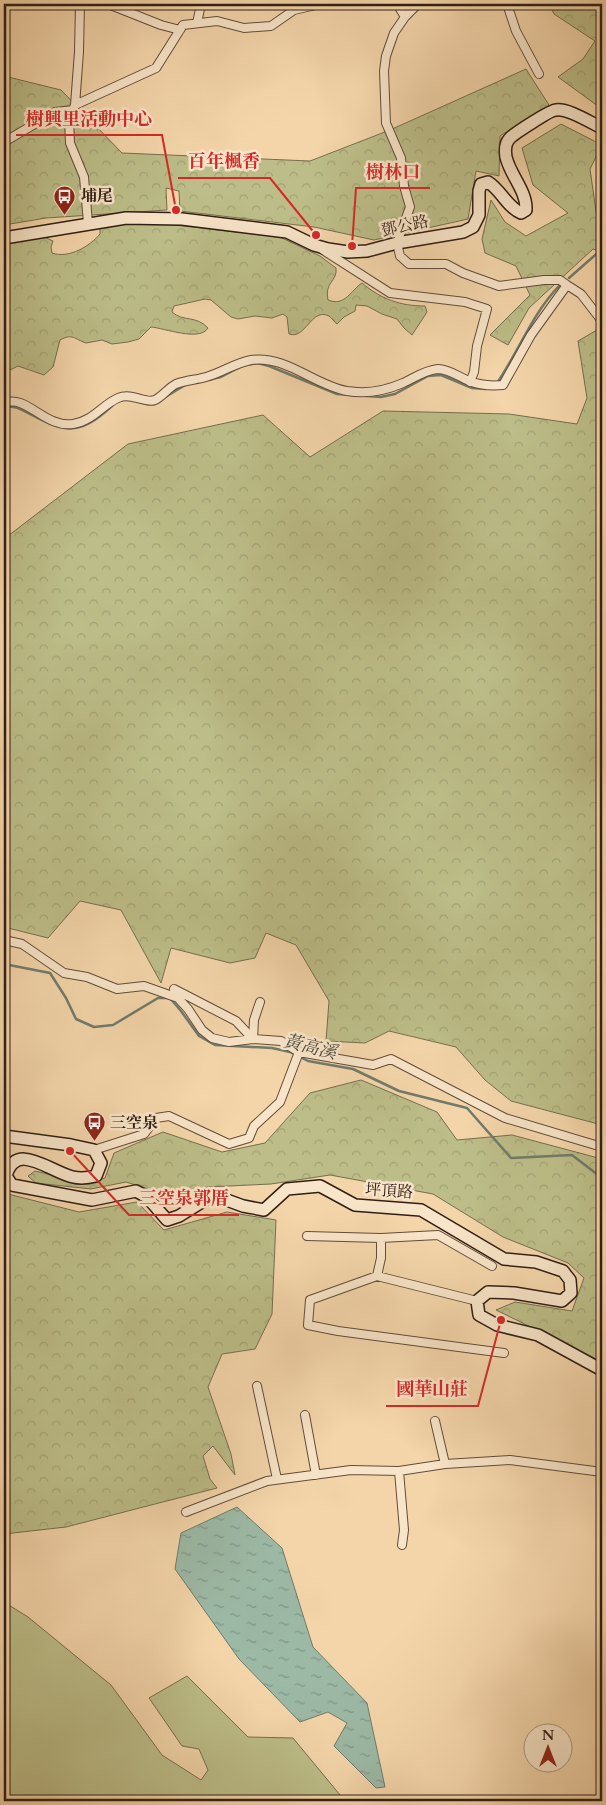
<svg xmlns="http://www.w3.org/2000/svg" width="606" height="1805" font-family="Cardo,'Noto Serif TC',serif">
	<defs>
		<pattern id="forest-crowns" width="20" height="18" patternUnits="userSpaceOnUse" patternTransform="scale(1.25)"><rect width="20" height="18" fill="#bcbd88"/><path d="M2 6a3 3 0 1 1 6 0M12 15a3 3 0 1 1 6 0" fill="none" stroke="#a2a274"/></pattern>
		<pattern id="water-ripples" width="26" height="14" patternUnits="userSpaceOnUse" patternTransform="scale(1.25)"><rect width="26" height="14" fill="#9cb9a6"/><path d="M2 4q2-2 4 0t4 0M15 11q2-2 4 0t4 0" fill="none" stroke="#809686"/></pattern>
	</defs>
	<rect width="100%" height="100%" fill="#f4d5aa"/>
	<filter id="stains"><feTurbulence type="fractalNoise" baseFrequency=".004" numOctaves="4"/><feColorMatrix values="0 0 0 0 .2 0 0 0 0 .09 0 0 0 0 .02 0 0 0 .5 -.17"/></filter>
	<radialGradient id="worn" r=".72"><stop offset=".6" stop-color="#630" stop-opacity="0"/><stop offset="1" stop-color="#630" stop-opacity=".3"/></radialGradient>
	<path fill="#bcbd88" stroke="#766e4e" d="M4,1602L28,1617L111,1685L162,1755L201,1780L208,1770L199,1749L182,1746L149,1698L187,1676L248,1737L293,1738L345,1801H4Z"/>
	<path fill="url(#forest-crowns)" stroke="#766e4e" d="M549,4H602V109L558,77L583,59L595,41L554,14Z
		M526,69L549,105L500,136L499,176L476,171L468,219L374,240L314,227L180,211L179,191L166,188L167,210L46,218L4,225V76L61,90L122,153L310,161L390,130Z
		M561,124L602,145L590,169L597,218L602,216V252L593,249L529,308L508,345L490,335L530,295L516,266L485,253L482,239L491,200L505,222L526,236L568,213L533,185L522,148Z
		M157,223L280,237L320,256L336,268C338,281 324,282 328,300C345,307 351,290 362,283C381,299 400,306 425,306L427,312L412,335L404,328L397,319L382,314L367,306L356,305L355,311L344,317L337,324C334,322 332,318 329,316C311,307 306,340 289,334L287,317L283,314L272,318L255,316L238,319L231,317L211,300L205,299L174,306L172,312C183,322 196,315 208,328C200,342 164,328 151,327L139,339L128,342L112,344L102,340L86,343C74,339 73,333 60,340L53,367L44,375L18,366L4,373V242L44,237L53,241L51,247L52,253C69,259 90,246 100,234V228L104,224Z
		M597,330L602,334V1125L511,1101L485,1080L456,1047L389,1031L365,1043L326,1041L329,1001L296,945L266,933L255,958L230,963L171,948L161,983L121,910L80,901L48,938L4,927V539L128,444L263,415L310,457L383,411L509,414L577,424L587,398L578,341Z
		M361,1080L437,1112L457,1140L512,1135L602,1159V1362L496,1310L515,1302L572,1311L584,1278L568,1263L503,1237L433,1194L330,1175L271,1184L208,1187L170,1196L126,1182L91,1189L36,1183L28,1176L35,1171L86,1183L105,1178L114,1153L163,1132L222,1152L265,1143L310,1093Z
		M4,1193L79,1212L137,1202L164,1230L227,1212L276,1220L272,1314L255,1349L222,1354L208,1387L231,1454L235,1475L213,1446L203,1456L210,1479L217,1488L66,1527L4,1534Z"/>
	<path fill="url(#water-ripples)" stroke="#717b6c" d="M237,1507L282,1548L313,1647L367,1703L385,1787L376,1788L334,1746L347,1723L328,1712L300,1722L239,1659L175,1569L181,1533Z"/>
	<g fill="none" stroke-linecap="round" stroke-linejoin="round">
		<path stroke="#717b6c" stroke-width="2.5" d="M569,278L602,249
			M207,380L221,377L242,366L257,363L269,366L337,394L381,397L395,394L428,376L441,375L472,388L486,389
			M497,383C519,351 532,314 559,286
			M162,399L187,384
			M4,408C12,405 18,408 26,412C64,432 77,438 112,406
			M4,964L50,973L66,998L76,1019L94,1027L113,1025L158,998H170L181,1011L199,1036L215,1045L272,1048L290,1052L308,1061L353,1069L399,1091L467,1108L511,1158L572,1155L602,1178"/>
		<defs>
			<path id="street" d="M108,4L161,25L180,30
				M374,4H383
				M397,4L405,17
				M418,4L405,17L394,33L386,56L384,71L386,123L401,158L404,186L410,207L397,243L400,256L409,264H446L463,273L499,286L544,280H560L567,285
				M507,4L516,31L539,74
				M197,23L201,4
				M75,105L79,52L80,4
				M4,142L55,112L74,110
				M88,223L84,177L70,143L69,119L75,105L156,68L183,25L217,21L244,28L271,26L294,10L320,4
				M323,250L390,293L465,302L487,309L477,346L474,372L470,382
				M4,403C27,394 44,428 73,424C93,421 102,405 118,398C132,392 145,404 155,400C163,396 168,388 176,384C186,380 196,380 206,377C221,373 235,363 251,360C286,355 314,385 347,391C366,394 385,391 403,383C414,378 425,370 438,369C449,369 459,377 469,381C479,385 492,386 503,385L531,335L567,285L581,294L602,321
				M4,940L22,944L64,973L87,977L117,989L144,986L178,998L188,1009L202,1030L212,1038L229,1042L253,1039L281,1041L299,1052L373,1065L391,1059L505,1118L602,1147
				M174,989L236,1021L253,1039L254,1020L260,1002
				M94,1150L144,1134L156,1118L169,1116L229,1144L249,1138L254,1126L280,1102L299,1052
				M307,1236L381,1238
				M492,1266L438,1235L381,1238V1258L377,1276L310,1300L308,1325L338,1331L504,1353
				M377,1276L477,1301
				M257,1386L277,1479
				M305,1415L316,1475
				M435,1421L445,1464
				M399,1471L404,1530L402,1545
				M186,1512L267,1481L351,1470L399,1471L445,1464L510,1460L602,1472"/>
			<path id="secondary" d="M4,238L126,218L182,219L287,232L314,245L328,249L348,252L367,251L397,243L463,232L473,227L479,215V191L481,184L488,182C501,190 507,207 521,213L526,210C527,191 510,175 506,157C505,151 505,143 510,138C514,134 550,110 556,110C568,108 591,123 602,128
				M4,1136L71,1145L94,1150L101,1163L96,1176C88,1178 81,1179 73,1177C50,1172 16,1140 6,1176L12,1185L92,1200L136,1191L147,1197L167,1220L179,1216L213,1195L243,1206L264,1210L287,1189L320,1186L355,1205L421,1210L504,1259L536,1262L563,1271L570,1280L571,1293L562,1301L514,1293L488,1292L477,1301L479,1315L497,1325L538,1335L602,1370"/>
		</defs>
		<use href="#street" stroke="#624c3a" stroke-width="10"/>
		<use href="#secondary" stroke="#311e14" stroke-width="14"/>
		<use href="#street" stroke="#f8e4c8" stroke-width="8"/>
		<use href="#secondary" stroke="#f8e4c8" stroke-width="11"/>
	</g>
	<defs>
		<symbol id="bus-pin" viewBox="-11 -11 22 30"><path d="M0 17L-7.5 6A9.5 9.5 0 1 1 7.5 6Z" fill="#8f2418" stroke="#f8e4c8"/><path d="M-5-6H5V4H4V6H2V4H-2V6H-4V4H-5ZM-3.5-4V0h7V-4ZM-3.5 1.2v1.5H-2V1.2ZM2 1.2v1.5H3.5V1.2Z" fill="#fff"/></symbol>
	</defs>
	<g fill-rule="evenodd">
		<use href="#bus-pin" x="52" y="184" width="25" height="34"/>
		<use href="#bus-pin" x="82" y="1110" width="25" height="34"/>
	</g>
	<g text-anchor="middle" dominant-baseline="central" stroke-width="5" stroke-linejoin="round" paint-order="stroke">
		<g font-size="16" font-weight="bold" fill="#311e14" stroke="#f8e4c8" text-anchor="start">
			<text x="81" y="196">埔尾</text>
			<text x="110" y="1123">三空泉</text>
		</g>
		<g font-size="16" fill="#311e14" stroke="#f8e4c8">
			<text transform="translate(405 226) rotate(-12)">鄧公路</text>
			<text transform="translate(389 1191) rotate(4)">坪頂路</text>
		</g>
		<g font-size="18" font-style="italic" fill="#514c40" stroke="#f8e4c8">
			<text transform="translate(310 1047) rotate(14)">黃高溪</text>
		</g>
	</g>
	<path fill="none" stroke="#d62828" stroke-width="2" d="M176 210L162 135H16M316 235L270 178H178M352 246L356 188H430M70 1151L129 1215H239M501 1320L478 1406H386"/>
	<g fill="#d62828" stroke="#f8e4c8" stroke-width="2">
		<circle cx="176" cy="210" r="5"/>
		<circle cx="316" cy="235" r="5"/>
		<circle cx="352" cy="246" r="5"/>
		<circle cx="70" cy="1151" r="5"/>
		<circle cx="501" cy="1320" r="5"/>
	</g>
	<g font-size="18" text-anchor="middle" font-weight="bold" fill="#d62828" stroke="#f8e4c8" stroke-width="5" stroke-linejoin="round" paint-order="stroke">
		<text x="89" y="125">樹興里活動中心</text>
		<text x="224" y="167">百年楓香</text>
		<text x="393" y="178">樹林口</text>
		<text x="184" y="1204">三空泉郭厝</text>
		<text x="432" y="1395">國華山莊</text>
	</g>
	<rect width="606" height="1805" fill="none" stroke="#f4d5aa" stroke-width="20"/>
	<rect x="5" y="5" width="596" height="1795" fill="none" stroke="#311e14" stroke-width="2.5"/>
	<rect x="10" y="10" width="586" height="1785" fill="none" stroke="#311e14"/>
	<g transform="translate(548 1748)"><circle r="24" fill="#f8e4c8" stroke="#a89580"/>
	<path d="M0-4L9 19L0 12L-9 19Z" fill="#8f2418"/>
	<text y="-8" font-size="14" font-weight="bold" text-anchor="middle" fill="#311e14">N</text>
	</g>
	<rect width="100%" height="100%" filter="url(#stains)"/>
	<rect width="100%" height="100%" fill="url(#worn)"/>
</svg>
